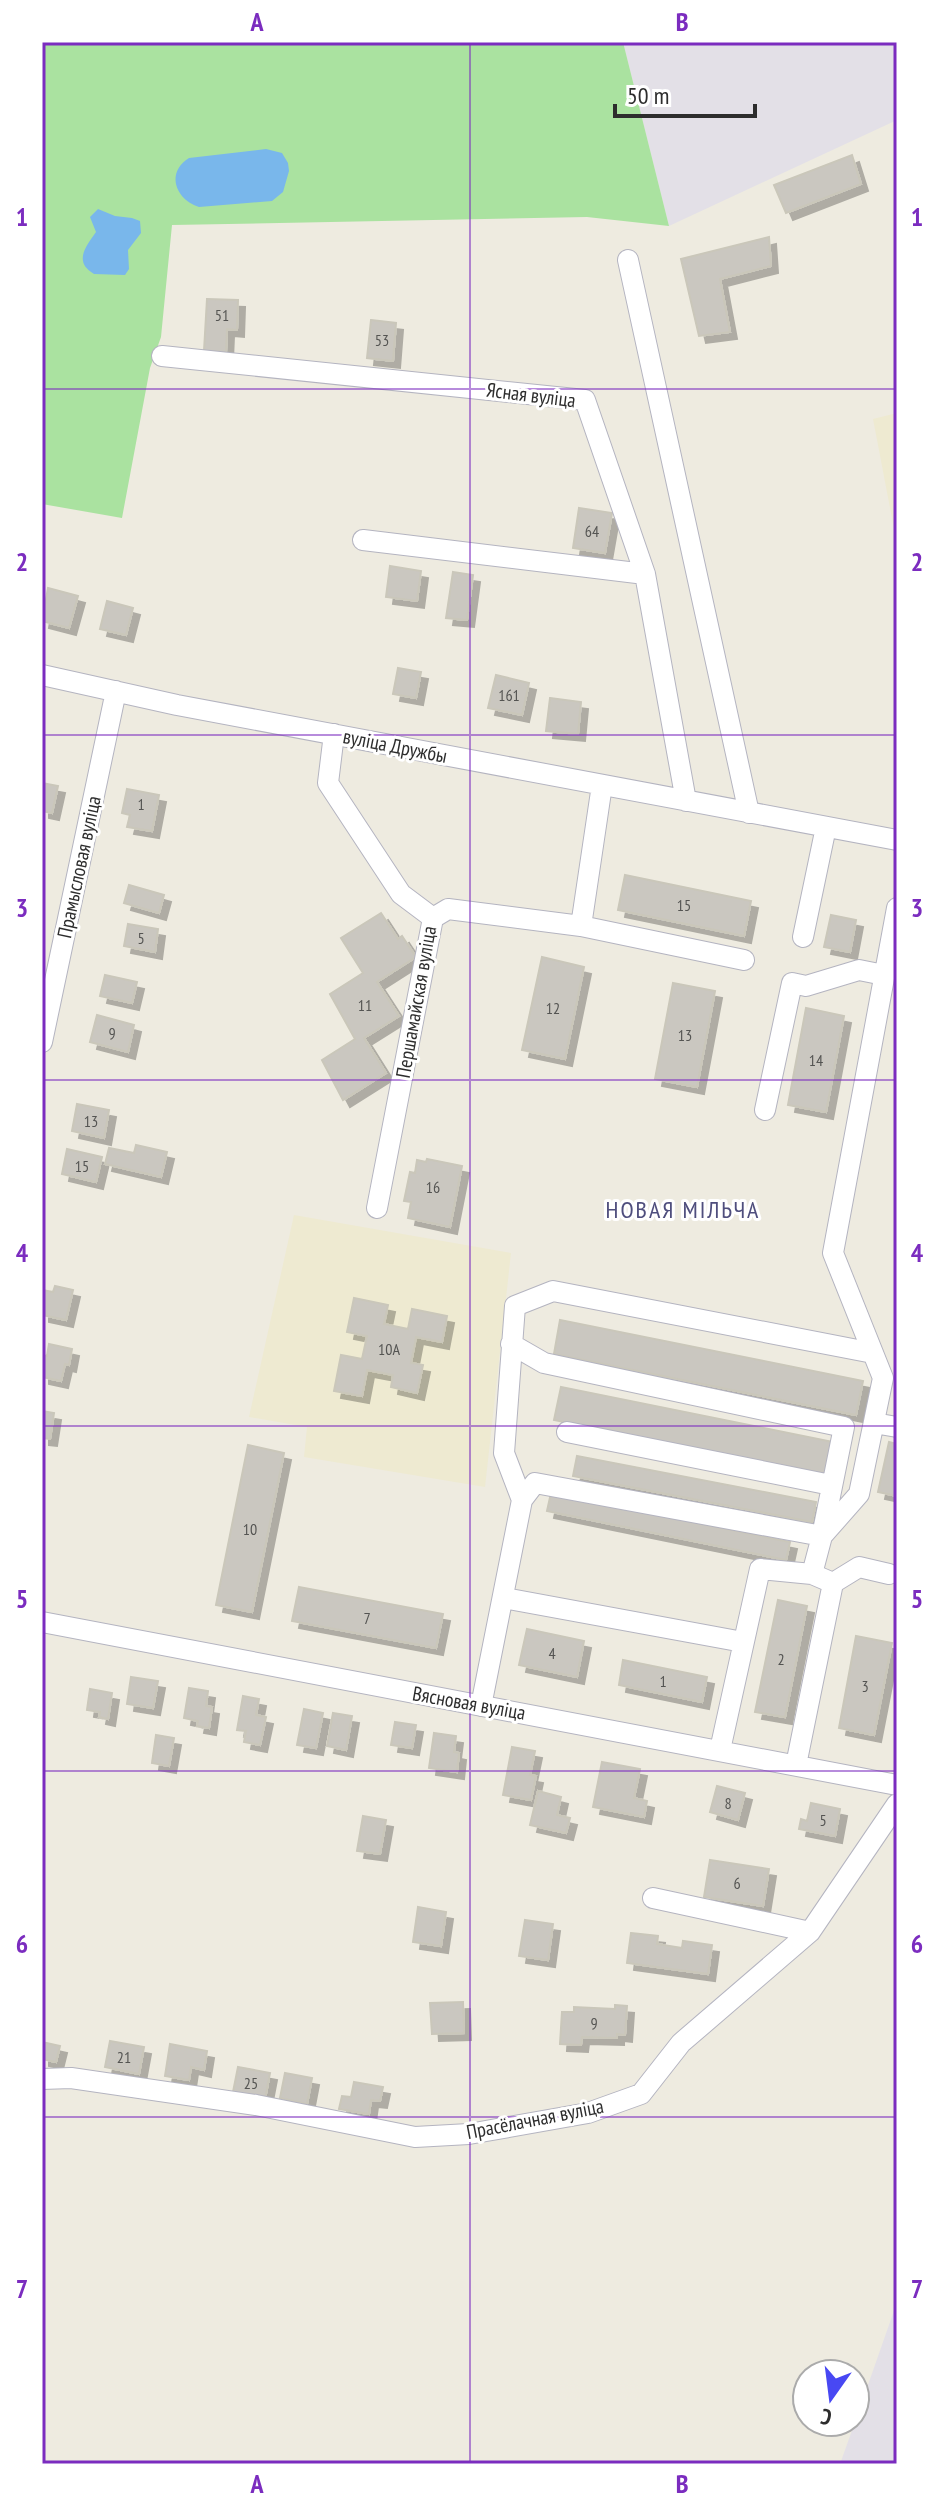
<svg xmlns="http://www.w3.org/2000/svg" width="939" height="2506" font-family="'PT Sans Narrow',sans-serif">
	<defs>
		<filter id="shadow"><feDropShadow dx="7" dy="7" stdDeviation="0" flood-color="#0004"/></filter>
	</defs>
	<rect width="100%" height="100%" fill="#eeebe0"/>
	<path fill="#e3e0e7" d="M623,42H897V120L669,226Z
		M897,2302V2464H840L855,2422Z"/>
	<path fill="#eeead1" d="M897,413V533L895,534L873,419Z
		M294,1215L511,1253L485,1487L304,1457L307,1427L249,1417Z"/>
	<path fill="#aae2a0" d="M42,42H623L669,226L587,217L172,225L161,337L150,368L122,518L42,504Z"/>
	<path fill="#79b7eb" d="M266,149L282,153L288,163L289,171L283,192L272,201L199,207C176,200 165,173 189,158Z
		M98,209L115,216L132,218L140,221L141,233L128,250L129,269L125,275L94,274C73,262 86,246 96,232L90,217Z"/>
	<path fill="#cac7c0" stroke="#cac7ba" stroke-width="2" filter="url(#shadow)" d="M852,155L861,184L786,213L774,185Z
		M769,237L771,266L720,279L730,332L699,336L681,259Z
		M207,299L238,300L237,330L227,329L226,352L204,351Z
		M371,320L396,323L393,361L367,358Z
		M579,508L612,513L605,553L573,548Z
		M390,566L421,571L417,601L386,597Z
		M453,572L473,575L467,620L446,618Z
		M48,588L78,596L69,628L42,621Z
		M107,601L133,608L126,635L100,629Z
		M398,668L421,672L416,698L393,694Z
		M496,675L529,683L522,715L488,708Z
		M550,698L581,702L578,734L546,731Z
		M42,783L58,786L52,813L42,811Z
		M127,789L159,795L152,831L127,827L130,815L122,813Z
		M625,875L751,901L744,936L618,910Z
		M129,885L164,895L159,913L124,903Z
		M381,913L398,939L402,936L416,957L377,982L399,1016L364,1038L386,1073L343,1100L322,1060L355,1039L330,994L363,973L341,938Z
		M831,915L856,920L850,952L824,947Z
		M128,924L158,929L155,952L124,946Z
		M542,957L584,967L565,1059L522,1050Z
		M105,975L137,982L132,1003L100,996Z
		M673,983L715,991L697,1087L655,1079Z
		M806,1008L844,1016L826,1112L788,1105Z
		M97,1015L134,1025L128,1052L90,1042Z
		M77,1104L109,1110L104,1138L72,1131Z
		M136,1145L167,1152L161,1177L105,1164L109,1148L134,1153Z
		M67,1149L102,1157L96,1182L62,1174Z
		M427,1159L462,1166L450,1227L408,1218L411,1202L404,1201L410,1172L415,1173L417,1160L426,1162Z
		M55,1286L73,1290L66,1320L42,1315V1290L53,1292Z
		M354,1298L388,1305L384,1324L408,1329L412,1309L447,1316L442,1342L416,1337L411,1363L423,1365L417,1393L391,1387L393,1375L367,1370L362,1396L334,1391L341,1355L362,1359L367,1336L347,1332Z
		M560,1320L863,1381L856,1415L554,1354Z
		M49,1344L72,1349L69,1365L65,1364L61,1381L42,1377V1355L47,1356Z
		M561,1387L833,1442L827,1474L554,1420Z
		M42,1411L54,1413L50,1439L42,1438Z
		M889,1442L897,1444V1496L878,1492Z
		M248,1445L284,1453L252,1612L216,1605Z
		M577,1456L816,1502L812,1522L573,1476Z
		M551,1493L790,1542L786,1560L547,1511Z
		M299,1587L443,1614L436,1648L292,1621Z
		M778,1600L807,1606L785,1717L755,1712Z
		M527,1629L584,1641L577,1677L519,1665Z
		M856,1636L892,1643L874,1735L839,1728Z
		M623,1660L707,1677L702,1702L619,1685Z
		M131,1677L158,1681L153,1708L127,1704Z
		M189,1688L208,1691L206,1706L212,1707L209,1728L197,1726L198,1721L184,1718Z
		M90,1689L112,1693L108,1719L99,1717L100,1712L87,1710Z
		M243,1696L259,1699L256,1715L266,1717L260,1745L244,1742L246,1731L237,1730Z
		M304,1709L323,1713L316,1748L297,1745Z
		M333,1713L352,1716L346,1750L327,1746Z
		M395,1722L416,1725L412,1748L391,1745Z
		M434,1733L456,1736L454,1752L459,1753L457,1772L429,1768Z
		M156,1735L174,1738L169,1766L152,1763Z
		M512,1747L535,1751L530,1775L536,1776L531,1800L503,1795Z
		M602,1762L640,1769L634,1798L647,1801L644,1817L593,1807Z
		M717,1786L745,1793L738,1820L710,1812Z
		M538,1791L561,1797L557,1815L570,1818L566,1833L530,1825Z
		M811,1803L840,1809L835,1836L799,1829L801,1819L807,1821Z
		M363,1816L386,1820L380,1854L357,1851Z
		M710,1860L769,1869L763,1906L704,1897Z
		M418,1907L446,1912L441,1946L413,1942Z
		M525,1920L553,1924L548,1960L519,1956Z
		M631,1933L658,1936L657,1944L682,1948L683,1941L712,1945L708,1974L627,1963Z
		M463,2002L464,2033L432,2034L430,2003Z
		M615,2005L627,2006L625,2035L617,2034V2038L582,2037L581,2045L560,2044L562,2012H574V2007L615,2009Z
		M110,2041L144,2047L139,2074L105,2067Z
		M42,2042L60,2046L56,2062L42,2059Z
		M170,2044L207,2051L204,2070L191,2067L189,2080L165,2076Z
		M238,2067L270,2073L265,2099L233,2092Z
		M285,2073L312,2078L307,2104L280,2098Z
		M354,2082L383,2087L380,2101L371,2100L369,2114L339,2109L342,2096L351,2097Z"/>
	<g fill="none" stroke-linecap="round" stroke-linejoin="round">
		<defs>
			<path id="minor" d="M628,260L749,813
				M162,356L585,400L645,574L686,801
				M363,540L645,574
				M42,675L177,705L897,840
				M334,734L328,783L401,894L433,918L377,1208
				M602,785L581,926L744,960
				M433,918L448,909L581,926
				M803,937L826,827
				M42,1042L116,691
				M765,1110L792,983L806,986L859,970L884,975
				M511,1344L544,1363L844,1427L822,1536L535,1483L522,1500
				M874,1423L897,1427
				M567,1432L831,1485
				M812,1574L822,1536L859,1494L883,1378L833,1253L897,908
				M833,1583L859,1567L889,1574
				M504,1598L743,1642
				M42,1622L897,1785
				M481,1706L522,1500L504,1453L515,1306L553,1291L873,1353
				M720,1750L760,1569L812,1574L833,1583L796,1765
				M653,1898L810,1932
				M42,2079L71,2078L256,2105L415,2137L469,2134L588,2113L641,2094L681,2043L810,1932L897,1804"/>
		</defs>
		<use href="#minor" stroke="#b4b4c0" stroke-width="22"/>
		<use href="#minor" stroke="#fff" stroke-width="20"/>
	</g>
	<path fill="none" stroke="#7b2cbf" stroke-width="2" stroke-opacity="0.55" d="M470,42V2464M42,389H897M42,735H897M42,1080H897M42,1426H897M42,1771H897M42,2117H897"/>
	<g text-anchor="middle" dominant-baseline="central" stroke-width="6" stroke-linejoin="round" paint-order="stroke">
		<g font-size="16" fill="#545452">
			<text x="222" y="315">51</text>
			<text x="382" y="340">53</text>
			<text x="592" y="531">64</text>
			<text x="509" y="695">161</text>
			<text x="141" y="804">1</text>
			<text x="684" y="905">15</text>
			<text x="141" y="938">5</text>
			<text x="365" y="1005">11</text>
			<text x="553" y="1008">12</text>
			<text x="112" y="1033">9</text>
			<text x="685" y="1035">13</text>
			<text x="816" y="1060">14</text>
			<text x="91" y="1121">13</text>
			<text x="82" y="1166">15</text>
			<text x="433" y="1187">16</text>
			<text x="389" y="1349">10А</text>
			<text x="250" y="1529">10</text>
			<text x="367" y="1618">7</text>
			<text x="552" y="1653">4</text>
			<text x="781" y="1659">2</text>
			<text x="663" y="1681">1</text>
			<text x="865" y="1686">3</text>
			<text x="728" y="1803">8</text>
			<text x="823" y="1820">5</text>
			<text x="737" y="1883">6</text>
			<text x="594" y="2023">9</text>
			<text x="124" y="2057">21</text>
			<text x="251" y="2083">25</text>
		</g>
		<g font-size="20" fill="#2d2d2d" stroke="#fff">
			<text transform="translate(531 395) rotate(7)">Ясная вуліца</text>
			<text transform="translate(395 746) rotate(11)">вуліца Дружбы</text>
			<text transform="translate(79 867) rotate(-78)">Прамысловая вуліца</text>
			<text transform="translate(416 1002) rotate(-80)">Першамайская вуліца</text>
			<text transform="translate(469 1703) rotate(10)">Вясновая вуліца</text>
			<text transform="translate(535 2119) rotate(-11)">Прасёлачная вуліца</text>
		</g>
		<g font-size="24" letter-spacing="2" fill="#4f4e7d" stroke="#fff">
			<text x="683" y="1209">НОВАЯ МІЛЬЧА</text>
		</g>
	</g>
	<rect width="939" height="2506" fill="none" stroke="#ffffff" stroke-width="88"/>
	<g transform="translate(831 2398) rotate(194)"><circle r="38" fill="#ffffff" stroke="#ababab" stroke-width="2"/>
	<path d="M0-6L14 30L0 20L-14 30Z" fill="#4848f3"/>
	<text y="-12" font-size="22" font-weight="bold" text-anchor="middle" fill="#2d2d2d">С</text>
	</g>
	<path d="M615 104v12h140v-12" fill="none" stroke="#2d2d2d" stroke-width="4"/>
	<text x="627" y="104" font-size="24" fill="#2d2d2d" stroke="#ffffff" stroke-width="6" paint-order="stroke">50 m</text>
	<rect x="44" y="44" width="851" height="2418" fill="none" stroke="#7b2cbf" stroke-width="3"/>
	<g font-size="26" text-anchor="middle" font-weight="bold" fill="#7b2cbf">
		<text x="257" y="31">A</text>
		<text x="682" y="31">B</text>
		<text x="22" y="226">1</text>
		<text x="917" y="226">1</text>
		<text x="22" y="571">2</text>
		<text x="917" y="571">2</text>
		<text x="22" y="917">3</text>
		<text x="917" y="917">3</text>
		<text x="22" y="1262">4</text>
		<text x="917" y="1262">4</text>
		<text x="22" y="1608">5</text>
		<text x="917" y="1608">5</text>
		<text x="22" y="1953">6</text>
		<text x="917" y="1953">6</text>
		<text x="22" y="2298">7</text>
		<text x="917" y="2298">7</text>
		<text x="257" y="2493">A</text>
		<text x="682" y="2493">B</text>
	</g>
</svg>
